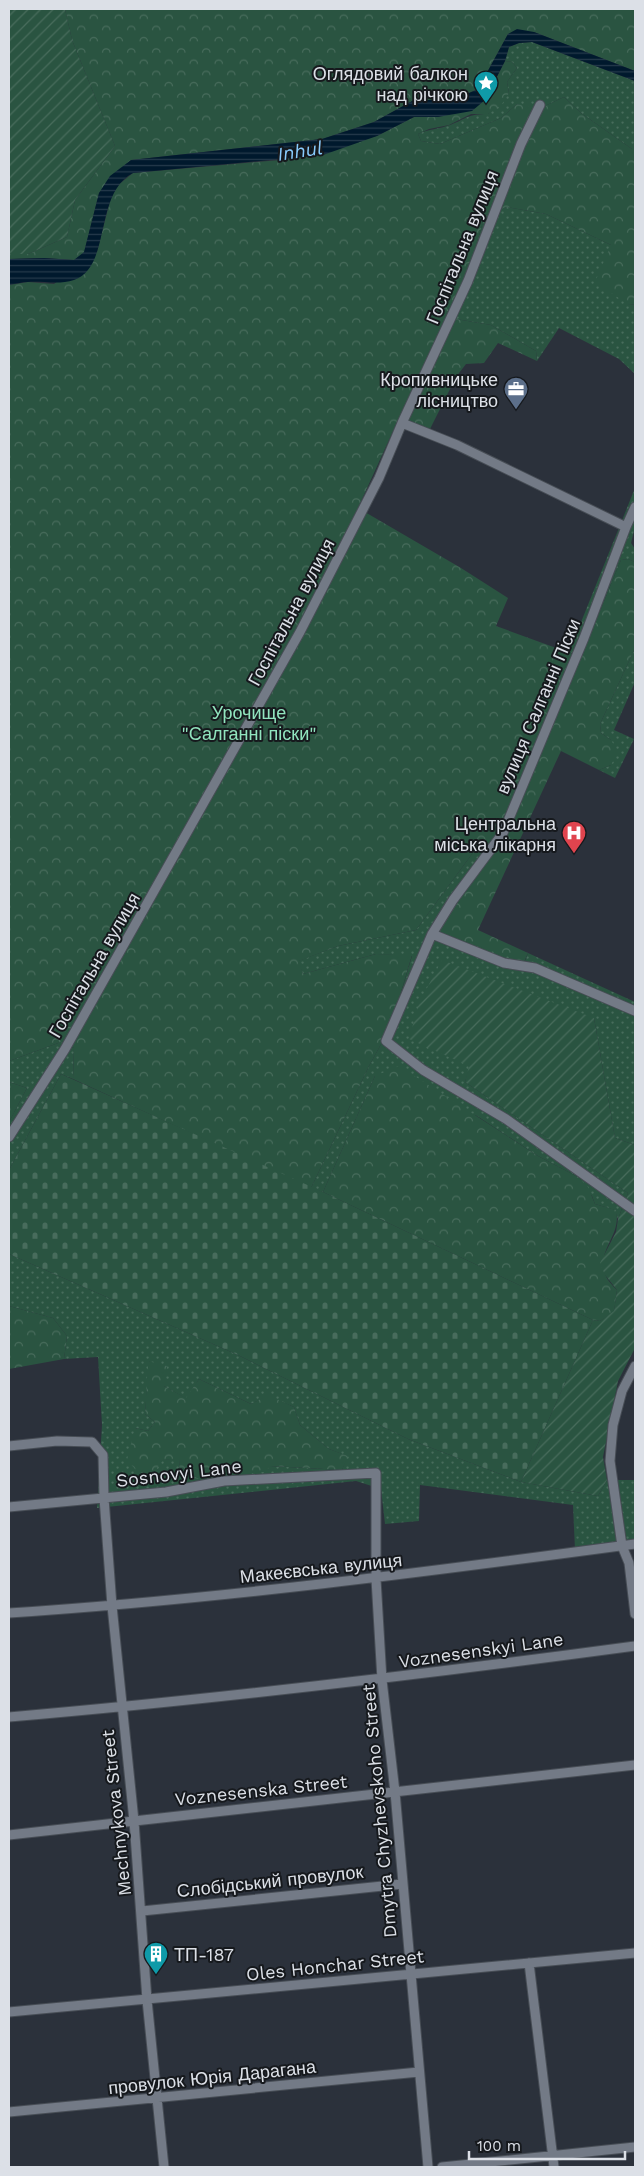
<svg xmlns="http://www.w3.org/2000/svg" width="644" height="2176" font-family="'Work Sans',sans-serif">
	<defs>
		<pattern id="grass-dots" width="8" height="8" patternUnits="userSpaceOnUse" patternTransform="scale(1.25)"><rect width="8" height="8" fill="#2a5441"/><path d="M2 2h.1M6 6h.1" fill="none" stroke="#486c5c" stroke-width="1.8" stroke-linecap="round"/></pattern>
		<pattern id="forest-crowns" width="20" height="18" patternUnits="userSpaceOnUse" patternTransform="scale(1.25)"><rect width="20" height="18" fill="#2a5441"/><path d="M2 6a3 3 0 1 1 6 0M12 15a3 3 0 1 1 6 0" fill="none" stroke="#486c5c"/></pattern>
		<pattern id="cemetery-stones" width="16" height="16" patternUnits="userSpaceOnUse" patternTransform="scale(1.25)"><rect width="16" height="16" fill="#2a5441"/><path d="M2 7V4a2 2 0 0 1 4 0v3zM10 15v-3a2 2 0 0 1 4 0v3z" fill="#486c5c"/></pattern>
		<pattern id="garden-furrows" width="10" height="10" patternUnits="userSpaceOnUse" patternTransform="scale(1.25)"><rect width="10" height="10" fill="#2a5441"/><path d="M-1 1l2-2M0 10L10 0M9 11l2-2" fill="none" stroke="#486c5c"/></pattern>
		<pattern id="water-rules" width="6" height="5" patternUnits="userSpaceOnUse" patternTransform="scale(1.25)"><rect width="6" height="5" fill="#00192d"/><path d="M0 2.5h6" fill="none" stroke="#253a4b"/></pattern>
	</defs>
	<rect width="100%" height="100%" fill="#2b313b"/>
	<path fill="url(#grass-dots)" fill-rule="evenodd" d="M532,42L635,81V149H632L581,113L564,97L547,105L542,112L517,104L501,118L440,144L421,141L418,134C429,129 439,129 450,125C468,118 467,114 488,114L509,93L507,82L517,68L512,62L505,61L509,47L519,43Z
		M507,207L546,214L611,245L629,305L635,304V374L619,359L559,328L537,361L536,351L491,325L456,319L446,314C466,284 475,249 485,215Z
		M635,488V527L631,543L635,549V562L628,559L621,560L581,657L569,652Z
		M635,648V682L614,730L634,739L615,778L599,770L611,765V740L601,733L600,724Z
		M483,847L493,854L436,931L525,961L528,953L635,1002V1145L615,1138L594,1018L470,1066L465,1082L628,1193L618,1219L615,1210L595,1204L592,1196L578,1177L538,1156L477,1116L375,1076L323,1192L311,1188L369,1066L391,1026L412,956L376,954L303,974L298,961L338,946L416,930L472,854Z
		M61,1042L74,1048L73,1079L61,1074L9,1170V1122L27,1088L9,1082V1061Z
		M9,1254L238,1355L408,1439L521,1482L598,1496L607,1480H635V1542L575,1550L573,1505L420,1485L419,1521L385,1524L381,1489L356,1481L97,1508L102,1425L98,1357L64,1359L67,1336L53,1318L9,1306ZM149,1361L164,1386L187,1399L199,1379L251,1404L268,1396L294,1407L300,1425L329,1449L347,1456L342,1470L270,1466L180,1480L179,1458L163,1460L135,1428L148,1431L155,1422L145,1414Z"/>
	<path fill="url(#forest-crowns)" d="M65,9H635V71L534,32L508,34L478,89L460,97L439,100H414L374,122L322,139L131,160L99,193L84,253L74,260L44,258L9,259V254H28L67,237L75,200L115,146L72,40Z
		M505,61L512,62L517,68L507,82L509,93L502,104L488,114H471L449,125L429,129L418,134L421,141L440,144L501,118L517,104L528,106L542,111L547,105L564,97L581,113L632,149H635V304L629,305L595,282L611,245L546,214L507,207L485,215C475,249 466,284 446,314L456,319L491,325L536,351L537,361L498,343L484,363L466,364L456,377L430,429L399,418L358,508L461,568L508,598L496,626L581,657L621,560L628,559L635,562V648L600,724L601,733L611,740L618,752L611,765L599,770L561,751L478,930L528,953L524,962L436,931L458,897L492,854L483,847L472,854L416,930L338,946L299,961L303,974L376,954L412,955L391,1026L369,1066L311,1188L73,1079L74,1048L61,1042L9,1061V285L28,282L54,284L97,252L110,201L117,186L133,173L280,160L377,136L414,117H438L485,100Z
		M399,1066L538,1156L578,1177L588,1187L595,1204L616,1210C622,1236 596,1250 605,1274C607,1280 613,1286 617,1290L614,1312L600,1321L593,1320L323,1192L375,1076Z
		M9,1082L27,1088L9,1122Z
		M9,1306L53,1318L67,1336L64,1359L9,1369Z
		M148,1361L167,1366L164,1386L186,1398L199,1379L251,1404L268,1395L294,1407L300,1425L329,1449L348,1456L342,1470L271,1466L264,1472L180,1480L179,1459L163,1460L151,1476L135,1469L127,1460L135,1428L148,1431L155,1422L145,1414Z"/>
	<path fill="url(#cemetery-stones)" d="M61,1074L323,1192L593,1320L521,1482L408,1439L238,1355L9,1254V1170Z"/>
	<path fill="url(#garden-furrows)" d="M9,9H65L72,40L115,146L75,200L67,237L28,254H9Z
		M442,960L594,1018L615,1138L635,1145V1348L618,1381L603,1457L607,1480L598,1496L521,1482L593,1320L600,1321L614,1311L617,1290L605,1275L600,1263L616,1232L618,1219L628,1193L465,1082L469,1066L409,1039L419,1003Z"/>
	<path fill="url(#water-rules)" d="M517,29L534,32L635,71V81L532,42L519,43L509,47L505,61L485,100L472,111L438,117H414L377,136L323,155L133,173C93,194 112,267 74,280C59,285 44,281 28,282C22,282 15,284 9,285V259L44,258L74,260L84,252L99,193L110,176L131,160L322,139L374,122L414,100H439L460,97L478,89L508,34Z"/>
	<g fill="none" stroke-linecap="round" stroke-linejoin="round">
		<defs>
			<path id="minor" d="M402,423L457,445L626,527
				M635,507L626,527L584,638L503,833L453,900L432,934L386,1041L423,1070L506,1119L635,1211
				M432,934L504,963L535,968L635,1011
				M9,1137L65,1049L300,632L379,478L402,423L468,281L521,144L540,105
				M635,1366L622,1391L613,1425L610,1461L622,1546L629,1563L635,1614
				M9,1446L57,1441L92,1442L103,1455L104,1498L112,1606L134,1821L147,2000L164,2167
				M9,1507L166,1492L224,1481L376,1473V1579L382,1680L395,1792L428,2167
				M9,1613C219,1599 427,1572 635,1544
				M9,1717C218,1699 427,1674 635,1646
				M9,1835L635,1765
				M142,1911L402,1884
				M529,1963L554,2167
				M9,2012L635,1953
				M9,2112L419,2072
				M442,2167L635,2147"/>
		</defs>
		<use href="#minor" stroke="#474d55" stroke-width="11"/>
		<use href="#minor" stroke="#737a86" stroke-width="9"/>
	</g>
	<defs>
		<symbol id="sight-pin" viewBox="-11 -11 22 30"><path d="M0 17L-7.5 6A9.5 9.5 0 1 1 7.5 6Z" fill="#0f9aa8" stroke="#16191d"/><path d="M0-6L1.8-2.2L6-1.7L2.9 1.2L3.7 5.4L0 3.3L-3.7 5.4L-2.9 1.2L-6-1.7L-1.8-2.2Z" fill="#fff"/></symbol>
		<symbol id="office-pin" viewBox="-11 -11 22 30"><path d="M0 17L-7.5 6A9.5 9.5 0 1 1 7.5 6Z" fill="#5c6f8a" stroke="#16191d"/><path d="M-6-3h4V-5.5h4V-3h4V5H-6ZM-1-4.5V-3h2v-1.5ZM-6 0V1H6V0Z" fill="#fff"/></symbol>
		<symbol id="hospital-pin" viewBox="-11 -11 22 30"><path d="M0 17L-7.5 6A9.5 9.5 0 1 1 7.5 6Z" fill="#e0444e" stroke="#16191d"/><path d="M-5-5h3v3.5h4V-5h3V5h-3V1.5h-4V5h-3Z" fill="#fff"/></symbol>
		<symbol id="building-pin" viewBox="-11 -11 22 30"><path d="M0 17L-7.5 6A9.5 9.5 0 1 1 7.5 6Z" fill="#0f9aa8" stroke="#16191d"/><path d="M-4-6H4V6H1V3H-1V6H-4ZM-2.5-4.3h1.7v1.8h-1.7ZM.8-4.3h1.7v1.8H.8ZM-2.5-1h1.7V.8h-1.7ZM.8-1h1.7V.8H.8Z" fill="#fff"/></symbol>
	</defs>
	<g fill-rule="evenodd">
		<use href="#sight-pin" x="472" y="69" width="28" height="38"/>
		<use href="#office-pin" x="502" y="375" width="28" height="38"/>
		<use href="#hospital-pin" x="560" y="819" width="28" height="38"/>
		<use href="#building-pin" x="142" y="1940" width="28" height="38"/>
	</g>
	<g text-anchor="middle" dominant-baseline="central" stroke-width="4" stroke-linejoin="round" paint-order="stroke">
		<g font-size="18" fill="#dce0e7" stroke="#16191d" text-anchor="end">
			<text x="468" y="73">Оглядовий балкон<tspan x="468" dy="21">над річкою</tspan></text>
			<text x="498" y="379">Кропивницьке<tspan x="498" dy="21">лісництво</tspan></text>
			<text x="556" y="823">Центральна<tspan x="556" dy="21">міська лікарня</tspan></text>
			<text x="174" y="1954" text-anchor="start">ТП-187</text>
		</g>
		<g font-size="18" fill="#dce0e7" stroke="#16191d">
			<text transform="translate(462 247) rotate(-68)">Госпітальна вулиця</text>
			<text transform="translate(291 612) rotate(-62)">Госпітальна вулиця</text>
			<text transform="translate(538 706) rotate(-67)">вулиця Салганні Піски</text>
			<text transform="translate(94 965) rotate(-60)">Госпітальна вулиця</text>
			<text transform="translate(179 1473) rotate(-7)">Sosnovyi Lane</text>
			<text transform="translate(321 1568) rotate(-6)">Макеєвська вулиця</text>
			<text transform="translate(481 1650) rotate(-8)">Voznesenskyi Lane</text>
			<text transform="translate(261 1790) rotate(-6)">Voznesenska Street</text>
			<text transform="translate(379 1811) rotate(-95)">Dmytra Chyzhevskoho Street</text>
			<text transform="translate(116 1813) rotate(-96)">Mechnykova Street</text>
			<text transform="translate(270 1881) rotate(-6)">Слобідський провулок</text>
			<text transform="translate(335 1965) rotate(-6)">Oles Honchar Street</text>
			<text transform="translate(212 2077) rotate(-6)">провулок Юрія Дарагана</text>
		</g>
		<g font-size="18" fill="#91e4be" stroke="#16191d">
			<text x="249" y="712">Урочище<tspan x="249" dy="21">"Салганні піски"</tspan></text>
		</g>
		<g font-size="19" font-style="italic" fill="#88cbfd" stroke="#16191d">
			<text transform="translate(300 151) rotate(-9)">Inhul</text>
		</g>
	</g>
	<rect width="644" height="2176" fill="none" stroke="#dce0e7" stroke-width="20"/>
	<path d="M469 2151v8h156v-8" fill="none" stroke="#dce0e7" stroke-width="2.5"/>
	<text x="477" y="2151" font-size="15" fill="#dce0e7" stroke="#16191d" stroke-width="4" paint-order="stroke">100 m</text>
</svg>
